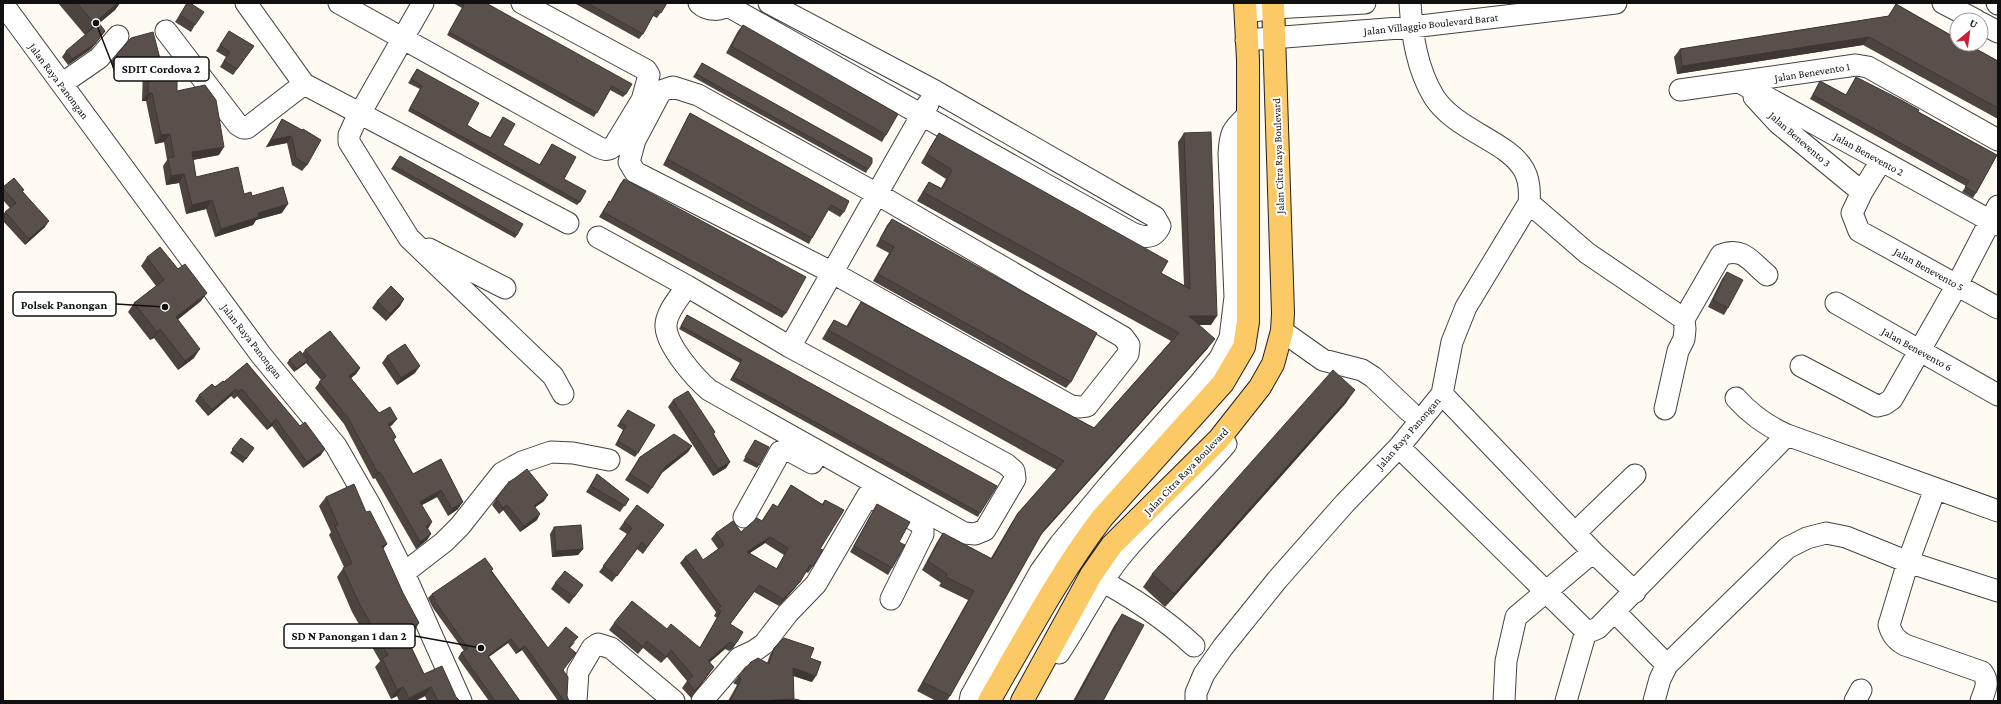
<svg xmlns="http://www.w3.org/2000/svg" width="2001" height="704" font-family="'Crimson Pro',serif">
	<rect width="100%" height="100%" fill="#fffbf2"/>
	<g fill="none" stroke-linecap="round" stroke-linejoin="round">
		<defs>
			<path id="minor" d="M246,3L304,84L568,223
				M339,3L598,147C605,150 608,151 614,146L642,100L649,75L646,70L522,3
				M423,3L354,124L349,135V142L409,238L553,376L563,394
				M699,3C707,11 722,12 730,3
				M1943,3L1976,20
				M1997,3L1998,4
				M3,4L261,355L336,446L370,505L404,573L461,701
				M728,6L1132,233C1144,238 1154,239 1160,226L1155,217L935,91L769,3
				M1246,12L1274,8L1365,3
				M1981,23L1998,32
				M166,31L238,125L243,128H247L304,84
				M1246,40L1412,27L1616,3
				M63,83L99,58L118,36
				M1741,83L1998,225
				M673,87L698,95L877,194L1123,337L1129,345L1128,354L1087,406L1079,407L1071,406L833,273L635,172L629,162L635,140L661,91Z
				M1680,90L1856,65L1868,67L1998,140
				M1754,97L1778,123L1862,192
				M1881,161L1862,192L1852,213L1859,231L1998,308
				M1529,203L1587,253L1684,319L1685,329L1684,339L1678,351L1665,409
				M598,237L687,286L790,347L1006,464L1014,471L1015,479L985,530L975,534L964,533L709,390C695,378 667,346 666,327C665,313 680,297 687,286
				M429,249L505,288
				M1836,303L1998,395
				M1684,319L1721,255C1743,246 1751,262 1767,275
				M1282,331L1323,360L1362,370L1373,377L1410,412
				M790,347L928,104
				M1801,366L1877,406L1885,404L1892,399L1957,285L1998,206
				M1442,394L1593,552L1635,592
				M1736,398C1751,415 1767,426 1787,435L1998,511
				M1399,447L1586,631H1591L1598,628L1787,435
				M1935,489L1908,562L1889,625C1892,635 1896,640 1905,645L1982,672C1990,682 1985,690 1981,701
				M744,517L780,452L790,451L812,463
				M1575,533L1635,475
				M404,573L444,542L460,526L502,473L522,462L551,452L573,453L609,460
				M1091,575C1129,595 1163,617 1194,646
				M1615,612L1667,665
				M1059,653C1082,619 1099,581 1126,550C1157,513 1195,481 1226,444
				M576,701L578,672L592,648L598,644L611,648L674,701
				M702,701L739,658L754,651L764,644L788,613L816,584L868,495L918,522L923,529V534L891,599
				M970,701L971,696L1040,572L1060,544L1108,486L1199,384L1220,358L1230,338L1235,297L1229,154C1230,133 1232,130 1247,116
				M1196,701V693L1204,674L1223,647L1277,580L1345,503L1399,447L1442,394L1452,342L1466,307L1529,203C1530,192 1529,179 1524,170C1508,141 1456,131 1434,97C1417,69 1412,36 1410,3
				M1504,701L1506,661L1516,617L1593,552
				M1566,701L1586,631
				M1654,701L1660,679L1667,665L1787,548L1807,538L1826,533L1846,537L1908,562L1998,591
				M1855,701L1861,690"/>
			<path id="major" d="M989,701C1025,639 1058,576 1102,518L1223,383L1244,347L1248,322V60L1245,3
				M1022,701L1091,575L1112,545L1219,439L1260,387L1273,364L1282,331L1283,313L1273,3"/>
		</defs>
		<use href="#minor" stroke="#434343" stroke-width="23"/>
		<use href="#major" stroke="#212121" stroke-width="24"/>
		<use href="#minor" stroke="#fff" stroke-width="21"/>
		<use href="#major" stroke="#fbca66" stroke-width="22"/>
	</g>
	<path fill="#4d4440" fill-rule="evenodd" d="M58,3H120L115,10L85,35Z
		M187,3L195,25L191,32L175,22Z
		M453,3H486L626,94L623,97L610,90L594,117L447,35L462,8Z
		M574,3H667L657,18L653,16L643,34L639,39Z
		M1896,4L1998,61V119L1863,45L1677,74L1674,57L1680,49L1888,16Z
		M743,25L886,135L882,142L726,53L738,31Z
		M105,31L91,49L68,65L62,57L66,51Z
		M229,31L254,46L233,75L220,67L226,57L216,51Z
		M131,38L163,70L177,91L219,155L193,160L196,177L244,194L252,196L282,213L256,220L253,225L215,237L206,209L186,214L179,183L166,185L163,166L167,160L164,142L155,144L146,101H142L143,69L115,76L111,62L117,54Z
		M702,63L868,169L866,173L693,77Z
		M417,69L467,125L490,138L503,117V145L539,165L552,144L564,179L580,202L577,205L408,111L420,89L408,83Z
		M1856,77L1997,155L1976,193L1973,198L1962,192L1966,186L1810,99L1820,81L1846,95Z
		M690,113L844,212L840,217L828,210L812,238L809,244L663,165L687,118Z
		M282,119L307,165L302,171L292,165L287,143L266,147Z
		M939,133L1161,273L1184,285L1178,142L1184,133L1211,325H1199L1208,348L1040,536L950,696L947,701H936L917,691L968,600L939,586L941,583L922,570L937,542L943,533L991,558L1012,522L1018,513L1057,470L822,339L828,329L834,320L846,327L855,311L861,302L1094,428L1171,341L917,201L923,191L929,182L941,188L946,179L921,163L933,142Z
		M400,156L517,235L515,238L391,169Z
		M624,179L786,313L782,318L599,217L609,201L610,202L620,184Z
		M3,187L23,192L45,227L25,245L3,221V215L5,212L10,208L3,200Z
		M892,219L1071,382L1066,388L873,281L889,253L876,246L887,225Z
		M147,257L201,301L178,319L194,358L178,370L154,338L150,340L128,312L134,303L156,286L141,266Z
		M1727,272L1728,308L1724,315L1708,307L1722,279Z
		M404,299L400,306L386,321L372,308L377,301Z
		M687,315L980,513L978,517L730,380L740,363L679,329Z
		M305,350L360,368L356,374L351,378L379,413L397,419L392,425L390,426L396,437L394,440L413,474L441,459L458,509L448,516L437,497L422,505L428,529L431,534L427,540L416,549L375,478L373,479L344,424L315,388L321,380L306,363L294,372L287,363L289,360L302,354Z
		M387,356L415,373L397,385L382,363Z
		M247,363L321,455L303,468L272,426L267,430L237,396L234,399L231,396L208,416L195,401L199,395L224,382Z
		M673,400L715,432L714,434L730,462L726,468L713,476L668,407Z
		M1346,403L1165,607L1143,587L1152,574Z
		M628,410L638,453L635,457L615,445L623,430L617,426Z
		M241,438L254,448L243,463L230,453Z
		M755,440L759,465L757,468L743,461Z
		M692,446L688,452L662,473L648,494L625,480L640,457Z
		M597,474L629,499L620,512L586,492Z
		M791,485L822,504L825,500L820,549L813,566L808,573L806,572L795,588L779,606L754,592L730,624L743,632L733,648L729,651L725,649L710,662L714,667L691,698L682,688L687,681L667,657L661,663L643,648L638,654L609,630L614,623L667,629L700,647L717,618L714,616L716,612L680,563L685,557L703,560L718,549L711,539L716,533L741,532L762,521L773,504L777,507ZM765,543L784,555L776,569L750,553Z
		M326,497L366,512L387,544L383,549L403,593L419,623L413,632L406,636L424,674L456,697L460,701H427L425,696L415,701H399L397,696L391,699L375,667L380,661L352,612L337,577L344,567L329,535L331,532L319,506Z
		M496,499L544,501L535,507L537,520L520,532L503,510L499,514L492,505Z
		M877,504L899,542L892,568L888,575L850,552L873,511Z
		M624,522L659,531L643,554L637,549L612,582L599,572L627,534L619,529Z
		M554,527L583,549L578,555L552,557L550,534Z
		M492,571L548,648L575,642L570,648L563,670L567,696L569,701H558L522,650L516,654L508,643L489,657L520,701H489L458,658L461,653L464,651L433,608L428,598L432,594Z
		M555,583L583,585L569,604L551,589Z
		M1122,614L1103,701H1073L1114,626Z
		M774,648L810,658L812,682L793,676L794,699L793,701H728L737,685L733,683L738,677L767,663L770,655Z"/>
	<path fill="#3e3734" d="M118,3H120L115,10L85,35L94,23Z
		M105,31L91,49L68,65L72,59Z
		M1869,37L1863,45L1677,74L1682,66Z
		M149,60L143,69L115,76L121,68Z
		M148,93H152L146,101H142Z
		M170,134L164,142L155,144L161,135Z
		M292,136L287,143L266,147L271,140Z
		M224,147L219,155L186,161L192,152Z
		M184,174L179,183L166,185L171,176Z
		M212,200L206,209L186,214L192,205Z
		M288,204L282,213L256,220L253,225L215,237L221,229L258,213Z
		M49,221L45,227L25,245L29,239Z
		M207,293L201,301L170,326L176,317Z
		M404,299L400,306L386,321L390,314Z
		M1189,316H1217L1211,325H1183Z
		M160,329L154,338L150,340L157,332Z
		M1215,339L1208,348L1036,540L1043,531Z
		M200,349L194,358L178,370L185,361Z
		M308,360L305,364L294,372L297,369Z
		M420,366L415,373L397,385L401,378Z
		M360,368L356,374L345,383L349,376Z
		M236,389L231,396L208,416L212,410Z
		M242,389L237,396L234,399L238,392Z
		M1355,390L1346,403L1165,607L1174,594Z
		M276,419L272,426L267,430L271,424Z
		M397,419L392,425L384,430L388,424Z
		M692,446L688,452L661,473L665,467Z
		M325,449L321,455L303,468L307,462Z
		M730,462L726,468L713,476L718,469Z
		M380,472L375,478L373,479L378,473Z
		M441,490L437,497L416,508L420,502Z
		M548,495L544,501L530,511L534,506Z
		M463,502L458,509L448,516L452,509Z
		M507,505L503,510L499,514L503,508Z
		M540,514L537,520L520,532L524,526Z
		M432,522L428,529L426,526Z
		M431,534L427,540L416,549L420,542Z
		M770,537L765,543L742,558L747,552Z
		M387,544L380,552L382,546Z
		M583,549L578,555L552,557L556,551Z
		M800,582L795,588L779,606L783,599Z
		M419,623L413,632L397,641L404,632Z
		M511,639L508,643L484,660L488,656Z
		M730,642L725,649L704,667L708,661Z
		M737,642L733,648L729,651L734,645Z
		M525,646L522,650L516,654L519,650Z
		M714,667L709,674L691,698L695,691Z
		M793,668L816,676L812,682L788,674Z
		M403,687L397,696L391,699L397,690Z
		M431,687L425,696L415,701H407L409,698Z
		M794,699L793,701H758Z"/>
	<path fill="#594f4b" stroke="#3e3734" fill-rule="evenodd" d="M77,3H118L94,23Z
		M187,3H190L204,12L195,25L180,15Z
		M462,3H486L632,84L626,94L612,86L597,113L449,32L464,5Z
		M587,3H667L661,13L656,10L643,34Z
		M1896,4L1957,39V44H1967L1998,61V108L1869,37L1682,66L1680,49L1889,16Z
		M99,23L105,31L95,44L72,59L66,51Z
		M743,25L898,114L886,135L731,46Z
		M229,31L254,46L237,69L224,61L230,52L220,45Z
		M153,32L163,70L177,71V91L205,85L216,100L224,147L192,152L196,177L238,167L244,194L251,192L252,196L283,187L288,204L258,213L259,217L221,229L212,200L192,205L184,174L171,176L168,158L174,157L170,134L161,135L152,93H148L149,60L121,68L117,54L131,38Z
		M702,63L872,158V163L868,169L696,74Z
		M417,69L479,103L467,125L478,132L491,138L503,117L515,124L503,145L540,165L552,144L576,157L564,179L586,191L580,202L410,108L422,86L411,79Z
		M1856,77L1903,101L1919,110L1918,112L1997,155L1976,193L1965,187L1969,181L1813,95L1820,81L1846,95Z
		M690,113L849,201L844,212L831,205L812,238L667,159Z
		M282,119L302,130L303,129L321,140L307,165L296,158L292,136L271,140Z
		M1211,132L1217,316H1189L1215,339L1043,531L950,696L923,682L974,591L946,577L947,574L928,561L943,533L992,559L1018,513L1064,461L828,330L834,320L848,327L861,302L1094,428L1179,333L923,192L929,182L942,189L952,170L927,154L939,133L1168,261L1161,273L1190,289L1184,133Z
		M400,156L523,224L517,235L394,166Z
		M14,178L24,190L22,191L49,221L29,239L5,212L16,203L3,189V187Z
		M624,179L806,277L786,313L603,212L609,201L611,202Z
		M892,219L1097,333L1071,382L878,274L894,247L880,239Z
		M160,247L178,269L185,264L207,293L176,317L200,349L185,361L160,329L157,332L134,303L164,280L147,257Z
		M1727,272L1743,280L1728,308L1713,300Z
		M391,286L404,299L390,314L377,301Z
		M687,315L997,486L980,513L733,377L742,360L681,326Z
		M330,331L360,368L349,376L379,413L390,407L397,419L388,424L396,437L393,439L413,474L441,459L463,502L452,509L441,490L420,502L432,522L426,526L431,534L420,542L380,472L378,473L348,418L319,382L326,376L305,350Z
		M405,344L420,366L401,378L387,356Z
		M300,351L308,360L297,369L289,360Z
		M247,363L300,426L305,422L325,449L307,462L276,419L271,424L242,389L238,392L236,389L212,410L199,395L212,384L215,387L223,381L224,382Z
		M1333,370L1355,390L1174,594L1152,574Z
		M688,391L715,432L713,434L730,462L718,469L673,400Z
		M628,410L655,425L638,453L618,441L626,426L620,422Z
		M674,434L692,446L665,467L652,488L630,474L640,457Z
		M241,438L254,448L246,459L232,449Z
		M755,440L769,447L759,465L745,457Z
		M527,469L548,495L534,506L540,514L524,526L507,505L503,508L496,499L510,482Z
		M597,474L629,499L625,506L591,486Z
		M354,484L366,512L370,511L387,544L382,546L403,593L419,623L404,632L424,674L442,666L456,697L460,701H438L431,687L409,698L403,687L397,690L382,658L388,655L359,603L343,568L352,563L335,526L338,525L326,497Z
		M791,485L823,505L825,500L844,510L820,549L823,550L813,566L810,565L800,582L783,599L759,585L730,624L743,632L737,642L734,645L730,642L708,661L714,667L695,691L687,681L693,676L671,650L666,657L647,641L643,647L614,623L632,601L667,629L671,624L700,648L721,611L718,609L721,606L685,557L696,549L703,560L724,545L716,533L733,521L741,532L757,518L762,521L773,504L778,507ZM770,537L788,548L777,569L747,552Z
		M877,504L910,522L899,542L905,545L892,568L854,546Z
		M637,505L664,525L647,547L642,542L617,576L603,566L632,528L624,522Z
		M581,525L583,549L556,551L554,527Z
		M485,558L493,569L491,571L548,648L566,627L578,637L569,647L576,653L563,670L568,677L567,696L569,701H564L525,646L519,650L511,639L488,656L520,701H495L461,653L468,648L436,603L432,594Z
		M565,571L583,585L574,597L555,583Z
		M1122,614L1144,625L1103,701H1075Z
		M784,638L814,648L810,658L821,662L816,676L793,668L794,699L758,701H730L741,679L738,677L751,662L758,658L769,664L774,648Z
		M795,699L803,701H794Z"/>
	<g text-anchor="middle" dominant-baseline="central" stroke-width="4" stroke-linejoin="round" paint-order="stroke">
		<g font-size="11" fill="#101010" stroke="#fff">
			<text transform="translate(1431 24) rotate(-6)">Jalan Villaggio Boulevard Barat</text>
			<text transform="translate(1812 72) rotate(-9)">Jalan Benevento 1</text>
			<text transform="translate(59 81) rotate(53)">Jalan Raya Panongan</text>
			<text transform="translate(1800 139) rotate(41)">Jalan Benevento 3</text>
			<text transform="translate(1869 154) rotate(29)">Jalan Benevento 2</text>
			<text transform="translate(1278 156) rotate(-92)">Jalan Citra Raya Boulevard</text>
			<text transform="translate(1929 269) rotate(29)">Jalan Benevento 5</text>
			<text transform="translate(252 341) rotate(52)">Jalan Raya Panongan</text>
			<text transform="translate(1917 349) rotate(29)">Jalan Benevento 6</text>
			<text transform="translate(1408 433) rotate(-49)">Jalan Raya Panongan</text>
			<text transform="translate(1186 471) rotate(-46)">Jalan Citra Raya Boulevard</text>
		</g>
	</g>
	<path fill="none" stroke="#101010" stroke-width="1.5" d="M96 23L114 69M165 307L116 304M481 648L415 636"/>
	<g fill="#101010" stroke="#fff" stroke-width="1.5">
		<circle cx="96" cy="23" r="4"/>
		<circle cx="165" cy="307" r="4"/>
		<circle cx="481" cy="648" r="4"/>
	</g>
	<g fill="#fff" stroke="#101010" stroke-width="1.5">
		<rect x="114" y="57" width="95" height="24" rx="4"/>
		<rect x="13" y="292" width="103" height="24" rx="4"/>
		<rect x="284" y="624" width="131" height="24" rx="4"/>
	</g>
	<g font-size="12" text-anchor="middle" font-weight="bold" fill="#101010">
		<text x="161" y="73">SDIT Cordova 2</text>
		<text x="64" y="309">Polsek Panongan</text>
		<text x="349" y="640">SD N Panongan 1 dan 2</text>
	</g>
	<rect width="2001" height="704" fill="none" stroke="#101010" stroke-width="8"/>
	<g transform="translate(1969 32) rotate(29)"><circle r="19" fill="#ffffff" stroke="#9f9f9f"/>
	<path d="M0-3L7 15L0 10L-7 15Z" fill="#c42338"/>
	<text y="-6" font-size="11" font-weight="bold" text-anchor="middle" fill="#101010">U</text>
	</g>
</svg>
